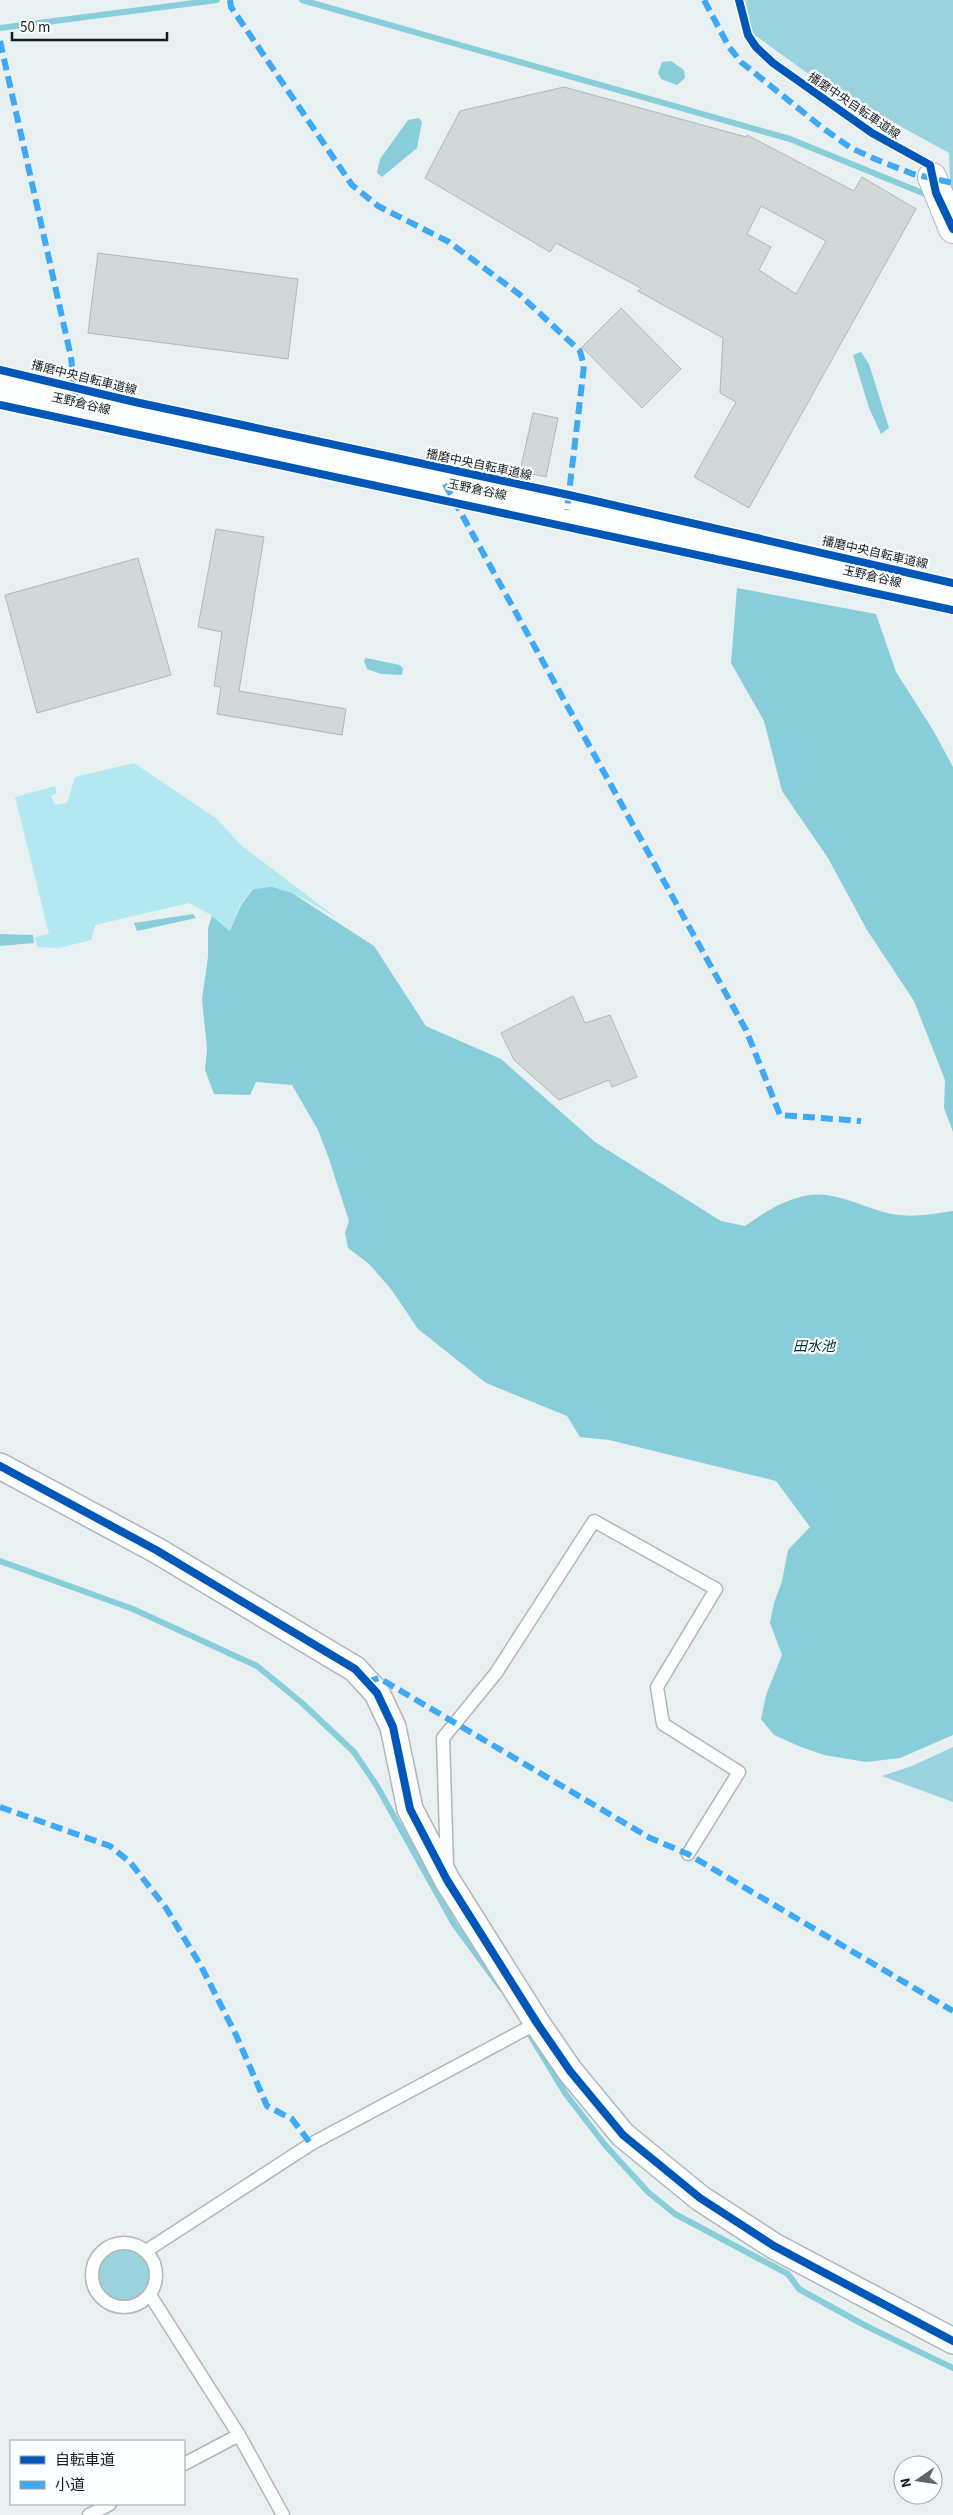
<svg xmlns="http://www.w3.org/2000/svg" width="953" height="2515" font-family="'Source Sans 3','Noto Sans JP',sans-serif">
	<rect width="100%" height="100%" fill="#e9f0f2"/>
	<path fill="#b4e8f1" d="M134,763L217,819L241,845L337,918C308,902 288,884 252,889L240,905L230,931L211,915L189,903L95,925L91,940L59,948L37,947L35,937L49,934L15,797L55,786L57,793L51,796L55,805L67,803L75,777Z"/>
	<path fill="#9ad2dd" d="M745,0H953V218L951,213L949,153L818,81L752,33Z
		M953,1747V1802L882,1776L912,1766Z
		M94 2276a30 30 0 1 1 60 0a30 30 0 1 1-60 0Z"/>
	<path fill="#88cdda" d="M671,61L684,70L685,78L677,85L661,79L658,73L662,62Z
		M419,118L422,122L417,148L382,177L377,173L380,159L408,120Z
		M861,352L869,364L889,428L881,434L869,408L853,355Z
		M737,588L876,614L896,672L933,730L953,767V1132L944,1108L945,1080L914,1001L867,930L828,858L782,791L764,721L731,663Z
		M366,658L400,665L403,669L402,675L381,674L367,669L364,661Z
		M272,887L292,893L374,946L426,1026L501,1059L595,1142L721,1221L745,1226C765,1212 784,1199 810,1195C837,1191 866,1209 892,1214C912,1218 933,1214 953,1211V1735L900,1758L866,1762L824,1755L801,1747L774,1735L761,1719L766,1695L782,1655L770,1623L774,1603L782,1581L788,1550L810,1527L776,1481L609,1440L580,1437L567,1416L486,1383L418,1329L391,1289L369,1264L348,1248L345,1233L349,1221L329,1159L318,1130L292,1085L256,1082L250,1095L214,1094L205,1070L207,1049L202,999L208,957V928L212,916L230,931L241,905L253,889Z
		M193,914L196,918L137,931L134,923Z
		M0,934L33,935L34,943L0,946Z"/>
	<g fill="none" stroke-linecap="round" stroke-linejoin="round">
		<path stroke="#88cdda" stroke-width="6" d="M302,0L790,139L930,196
			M0,28L217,0
			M0,1561L133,1609L257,1666L302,1703L354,1752L377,1786L454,1924L501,1988
			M530,2035L565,2093L605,2145L648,2192L675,2214L788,2274L799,2289L866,2326L953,2368"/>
	</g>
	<path fill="#d2d8d9" stroke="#b1b6b8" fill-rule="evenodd" d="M564,87L746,137L747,135L854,191L862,177L916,209L749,508L694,477L736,402L720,393L723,338L638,291L641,288L556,243L550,252L425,178L460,111ZM761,206L826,241L796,294L759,270L771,247L747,234Z
		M98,253L298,279L288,359L88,333Z
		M621,308L681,369L642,408L582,347Z
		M533,413L558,418L546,477L520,471Z
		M216,529L264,537L239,691L346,709L342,735L217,714L221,687L214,686L222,632L198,627Z
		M138,558L171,675L37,713L5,595Z
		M573,996L585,1023L610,1015L637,1077L612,1087L609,1080L559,1100L514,1060L501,1033Z"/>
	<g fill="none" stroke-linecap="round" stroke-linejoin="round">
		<defs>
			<path id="service" d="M447,1867L443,1738L496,1673L594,1521L716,1589L657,1687L663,1724L739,1772L688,1854
				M92 2275a32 32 0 1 1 64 0a32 32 0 1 1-64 0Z
				M146,2251L311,2144L537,2023
				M150,2295L239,2435L283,2515
				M184,2464L239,2435
				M89,2515L110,2504"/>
			<path id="minor" d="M0,1466L156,1550L355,1669L377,1693L393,1727L410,1809L447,1880L537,2023L570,2071L623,2135L700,2198L774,2246L953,2341"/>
			<path id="secondary" d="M932,177L953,229
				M0,386L953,596"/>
		</defs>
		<use href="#service" stroke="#b1b6b8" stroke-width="15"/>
		<use href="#minor" stroke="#b1b6b8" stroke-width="28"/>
		<use href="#secondary" stroke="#b1b6b8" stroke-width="30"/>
		<use href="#service" stroke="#fcfdfd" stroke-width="12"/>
		<use href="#minor" stroke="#fcfdfd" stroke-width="25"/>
		<use href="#secondary" stroke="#fcfdfd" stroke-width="28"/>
		<path stroke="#3fa9f5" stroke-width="6" stroke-dasharray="12 6" stroke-linecap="butt" d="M230,0L231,7L352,185L378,206L449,242L519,294L580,351L584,366L567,510
			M704,0L729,47L741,62L824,129L851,148L875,159L913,174L953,183
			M0,41L71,357L76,402
			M445,484L746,1030L780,1115L861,1121
			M367,1682L379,1678L650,1838L688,1854L953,2011
			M0,1807L110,1846L130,1862L166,1908L201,1966L236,2035L267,2106L292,2119L311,2144"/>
		<defs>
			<path id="cycleway" d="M739,0L748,35L756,47L773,63L872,133L930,165L936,193L953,229
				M0,370L135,402L569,495L953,583
				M0,405L953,610
				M0,1466L156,1550L355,1669L377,1693L393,1727L410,1809L447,1880L537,2023L570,2071L623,2135L700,2198L774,2246L953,2341"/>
		</defs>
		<use href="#cycleway" stroke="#fbfefe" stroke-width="11"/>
		<use href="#cycleway" stroke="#0057b8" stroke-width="8"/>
	</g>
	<g text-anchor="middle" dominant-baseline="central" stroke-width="4.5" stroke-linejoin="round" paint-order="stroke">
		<g font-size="12" fill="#161b1c" stroke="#fbfefe">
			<text transform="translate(854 106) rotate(34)">播磨中央自転車道線</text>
			<text transform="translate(84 378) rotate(14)">播磨中央自転車道線</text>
			<text transform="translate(81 404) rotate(13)">玉野倉谷線</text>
			<text transform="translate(479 465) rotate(12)">播磨中央自転車道線</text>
			<text transform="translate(477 490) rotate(12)">玉野倉谷線</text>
			<text transform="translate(875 553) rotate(13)">播磨中央自転車道線</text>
			<text transform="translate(872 577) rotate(13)">玉野倉谷線</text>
		</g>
		<g font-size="14" font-style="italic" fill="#023239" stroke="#fbfefe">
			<text x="814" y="1347">田水池</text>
		</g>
	</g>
	<rect x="10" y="2440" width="175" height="65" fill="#fbfefe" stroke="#9fa3a4"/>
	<rect x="20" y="2456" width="25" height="8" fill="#0057b8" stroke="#9fa3a4"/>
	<text x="55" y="2465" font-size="15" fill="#161b1c">自転車道</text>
	<rect x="20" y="2481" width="25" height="8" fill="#3fa9f5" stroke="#9fa3a4"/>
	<text x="55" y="2490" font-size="15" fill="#161b1c">小道</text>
	<g transform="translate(918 2480) rotate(257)"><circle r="24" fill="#fbfefe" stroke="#9fa3a4"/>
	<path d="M0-4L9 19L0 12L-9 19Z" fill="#606667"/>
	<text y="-8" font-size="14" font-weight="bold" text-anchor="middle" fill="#161b1c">N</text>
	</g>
	<path d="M12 32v8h155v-8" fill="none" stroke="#161b1c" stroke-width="2.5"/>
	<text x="20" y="32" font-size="15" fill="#161b1c" stroke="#fbfefe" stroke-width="4" paint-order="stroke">50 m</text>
</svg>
